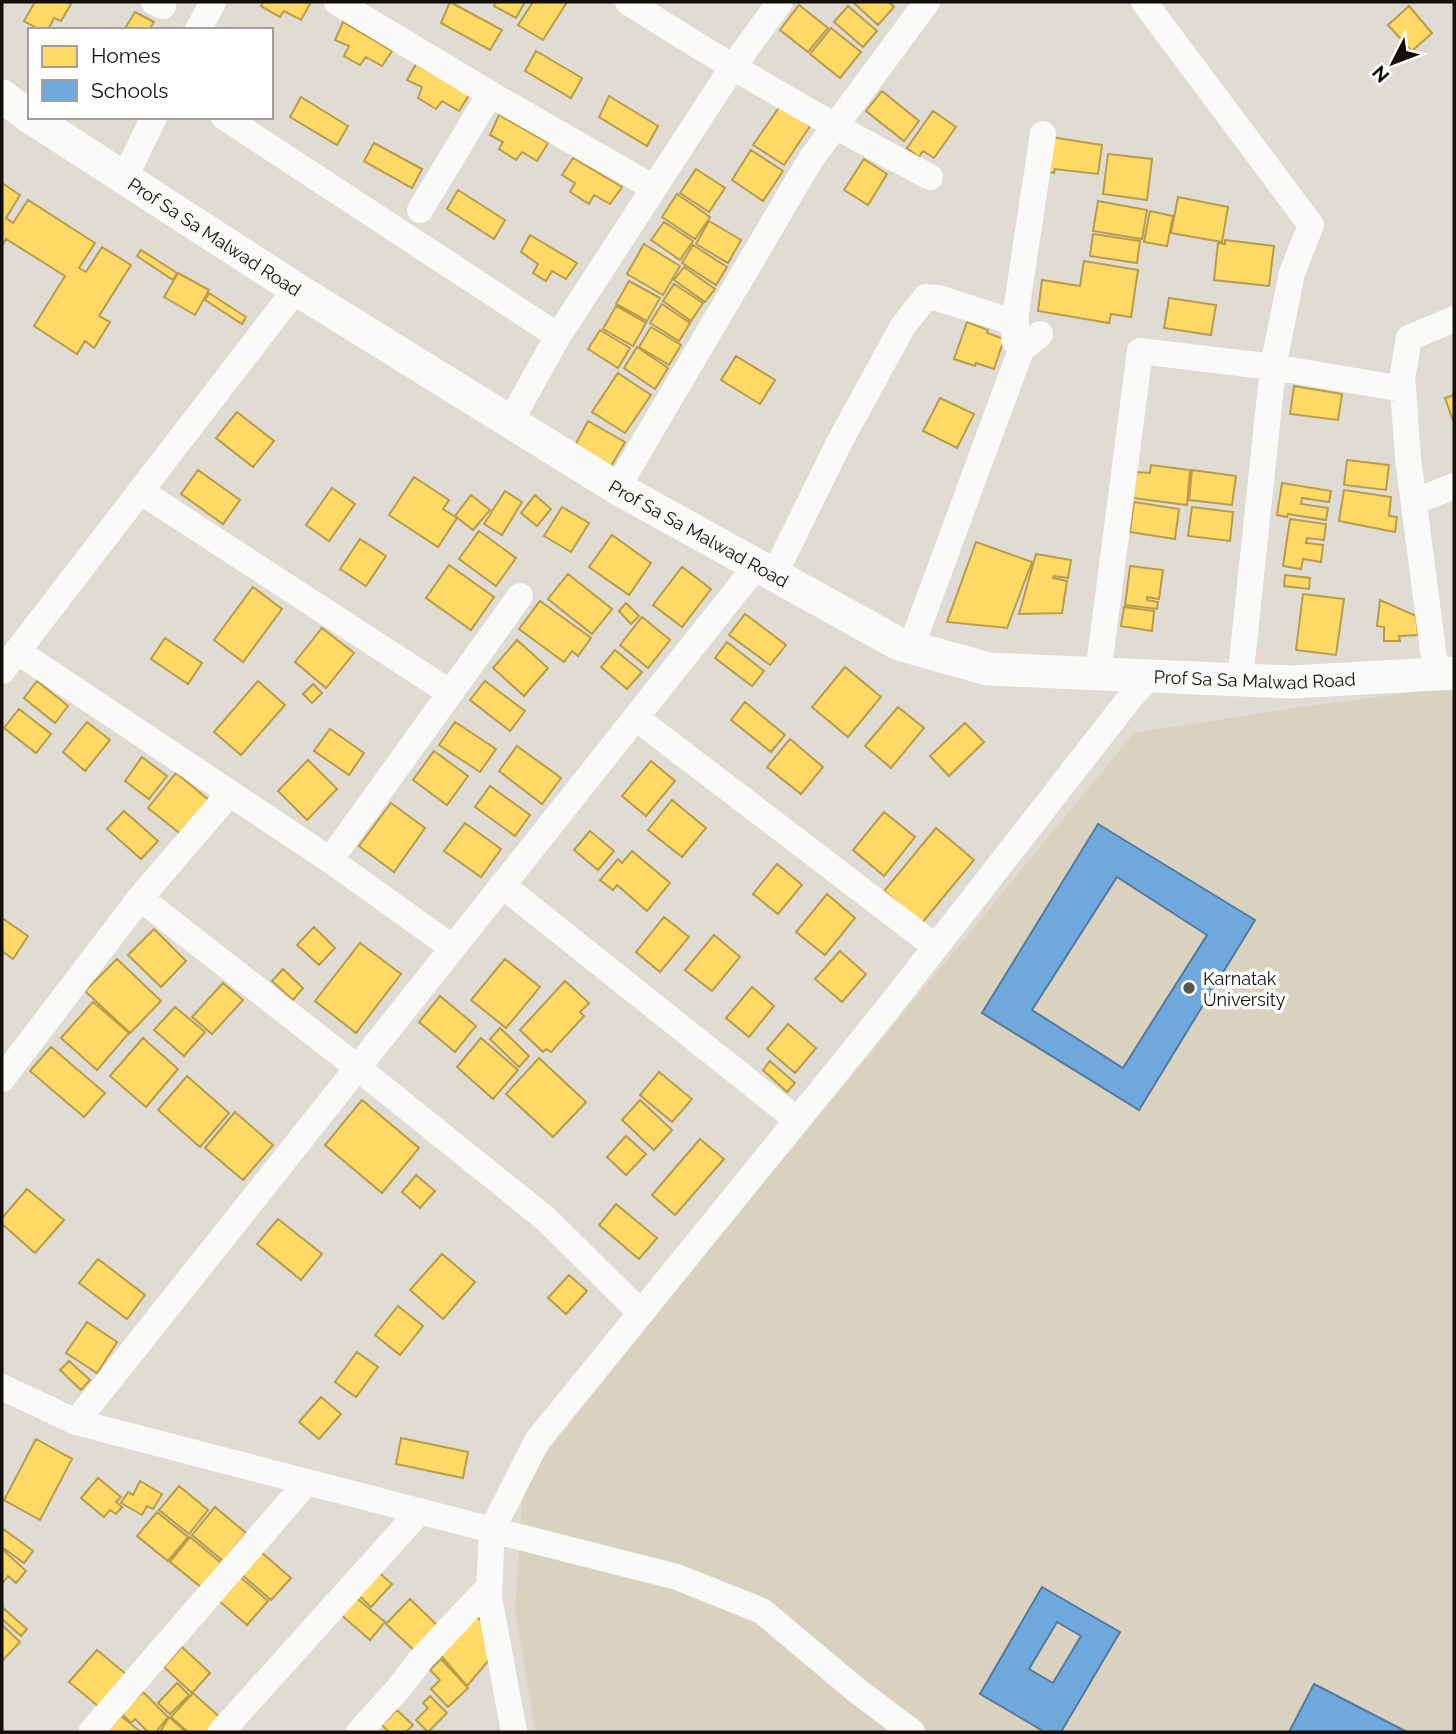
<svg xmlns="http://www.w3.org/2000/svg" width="1456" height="1734" font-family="Raleway,sans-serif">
	<rect width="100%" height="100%" fill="#e0dcd3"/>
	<path fill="#dad2c1" d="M1454,687V1732H535L515,1610L523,1489L551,1447L715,1242L1134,733L1300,707Z"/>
	<path fill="#ffd966" stroke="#b89c4a" stroke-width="2" d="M35,2H69L71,4L61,21L54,18L48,30H40L24,21Z
		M263,2H311L301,20L284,11L280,17L261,6Z
		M450,2L502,30L490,50L441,23Z
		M496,2H525L516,18L494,6Z
		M533,2H567L543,40L518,25Z
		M853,2H889L894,7L878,25Z
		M799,5L828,28L808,52L780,30Z
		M848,6L877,31L863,47L834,22Z
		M1409,6L1432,33L1412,51L1388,25Z
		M135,12L154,22L149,30H124Z
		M343,22L392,51L382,66L366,57L360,65L344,56L349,46L335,40Z
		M831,28L861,52L840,78L810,54Z
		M536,51L582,78L571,98L525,71Z
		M416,64L469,95L459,111L442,101L436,109L418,98L422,87L407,80Z
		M882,91L919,121L904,141L866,111Z
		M609,96L658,126L647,146L599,117Z
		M301,97L348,126L337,145L290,117Z
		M780,106L810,126L784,165L753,145Z
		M933,111L956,127L934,158L923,151L919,157L907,148Z
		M499,115L548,143L537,161L522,152L516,160L499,149L503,142L490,135Z
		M1051,137L1102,145L1098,174L1055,169L1054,173L1045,171Z
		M374,143L422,169L412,188L364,161Z
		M751,150L783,171L763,201L732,180Z
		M1108,154L1152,159L1147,200L1103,194Z
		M573,158L622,187L610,204L594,195L589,204L570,192L575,183L562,175Z
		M864,159L887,174L868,205L844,190Z
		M696,169L725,188L709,212L680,193Z
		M2,183L20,195L6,218L13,223L28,200L95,243L79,268L86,272L102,247L131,265L99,316L110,322L94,348L85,341L77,354L34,326L65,276L6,239L2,246Z
		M458,190L505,220L494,239L447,209Z
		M677,194L710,217L695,239L662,217Z
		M1178,197L1228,207L1222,242L1171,233Z
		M1098,201L1147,210L1142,239L1093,231Z
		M1150,211L1173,216L1167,246L1144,242Z
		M709,221L741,240L728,263L696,244Z
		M664,222L693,241L680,260L651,240Z
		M1093,234L1140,241L1137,263L1090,256Z
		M530,235L577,263L566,279L552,271L546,281L533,273L538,264L521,252Z
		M1225,240L1274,246L1269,286L1214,280L1218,243L1225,244Z
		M644,244L680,266L663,295L627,274Z
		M693,245L727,267L716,285L682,263Z
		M141,250L177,273L173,280L137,256Z
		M1084,261L1138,270L1131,317L1111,314L1109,323L1038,311L1042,280L1080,286Z
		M684,267L715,289L705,302L674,280Z
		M178,273L209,290L195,315L164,297Z
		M629,281L660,298L647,321L616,304Z
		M674,284L703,303L691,321L663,301Z
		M209,293L246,317L242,324L205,300Z
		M1169,298L1216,305L1211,335L1164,328Z
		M662,304L690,323L679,341L650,323Z
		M616,306L646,323L633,346L603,329Z
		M967,322L988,330L987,333L1004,339L994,369L976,363L975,366L954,359Z
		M651,327L681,345L669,365L639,347Z
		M600,330L630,348L618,368L588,349Z
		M637,347L668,368L655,389L624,368Z
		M736,356L775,380L760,404L721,380Z
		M618,373L651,395L625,433L592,412Z
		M1294,386L1342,394L1338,420L1290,414Z
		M1454,395V424L1445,398Z
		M940,398L974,414L957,448L923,431Z
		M237,412L274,441L253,467L216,438Z
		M588,421L625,442L610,468L574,447Z
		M1347,460L1389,465L1386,490L1344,485Z
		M1151,465L1190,470L1187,505L1133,498L1136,472L1150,473Z
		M198,470L240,500L223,524L181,494Z
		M1192,470L1236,476L1232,505L1189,500Z
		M414,477L449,500L443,509L457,518L438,547L389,515Z
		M1282,483L1331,491L1329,502L1302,498L1301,504L1328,508L1326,520L1288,514L1287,517L1277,515Z
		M332,488L355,504L329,541L306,525Z
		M1344,490L1391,497L1389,516L1397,517L1395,532L1339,521Z
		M505,491L522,502L502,535L484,524Z
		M471,495L490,510L473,530L455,516Z
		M535,495L551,509L537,526L521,513Z
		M1134,502L1179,509L1175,539L1130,532Z
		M562,507L589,523L571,552L544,536Z
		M1192,507L1233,512L1230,541L1188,536Z
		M1290,519L1326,524L1324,540L1307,538L1306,543L1323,545L1321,562L1303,559L1301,569L1283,566Z
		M479,531L516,558L496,586L459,559Z
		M612,535L651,563L629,595L589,567Z
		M360,539L386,556L366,586L340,569Z
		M976,542L1032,562L1007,628L947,622Z
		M1036,554L1071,560L1068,578L1054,576L1053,578L1067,581L1062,613L1019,614Z
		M449,565L494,597L471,630L426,598Z
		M1130,566L1163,570L1159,599L1147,597V600L1158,602L1157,609L1125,605Z
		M682,567L711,589L682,627L653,605Z
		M568,574L612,609L592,634L548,599Z
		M1285,575L1310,578L1309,589L1284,586Z
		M253,587L282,609L243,662L214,640Z
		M1303,594L1344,599L1336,655L1296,650Z
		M1380,600L1416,616L1418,635L1399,636L1400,641H1384V627L1377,626Z
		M540,601L591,638L578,656L572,651L564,662L519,629Z
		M626,603L639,616L631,624L619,611Z
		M1124,607L1154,611L1152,631L1121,626Z
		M745,614L786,645L770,665L729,635Z
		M642,617L670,640L648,668L620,645Z
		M322,628L354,653L326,688L295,662Z
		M165,638L202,663L188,684L151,659Z
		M517,640L548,668L524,696L493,668Z
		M727,642L764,671L752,686L715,658Z
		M615,650L642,672L627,689L601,667Z
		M845,667L881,697L848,737L812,707Z
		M37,681L68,706L55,723L24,698Z
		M258,681L285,705L241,755L214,732Z
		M485,681L525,711L510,731L470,700Z
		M313,684L322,693L312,703L303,694Z
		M745,702L785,735L771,752L731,720Z
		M898,707L924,728L891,768L865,746Z
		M19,709L51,734L36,753L4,728Z
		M87,722L110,740L85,771L63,752Z
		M455,722L496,749L480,772L439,745Z
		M965,723L984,742L949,776L930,756Z
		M330,729L364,753L349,775L314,751Z
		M790,739L823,767L801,794L767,767Z
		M517,746L561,778L542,804L499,771Z
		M434,751L468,776L447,805L413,780Z
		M142,757L167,776L149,799L125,781Z
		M308,760L337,789L307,820L278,791Z
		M651,761L675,781L646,816L622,796Z
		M176,773L210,801L182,835L148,808Z
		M490,786L530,815L515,836L475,807Z
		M672,800L706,828L682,857L648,830Z
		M391,803L425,828L394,872L359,846Z
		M124,811L158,841L141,859L107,829Z
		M884,812L915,837L884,876L853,850Z
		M465,823L501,849L481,877L444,851Z
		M936,828L974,860L922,923L884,891Z
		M590,831L614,851L598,870L574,850Z
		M632,851L670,883L647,911L617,885L613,890L600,880L618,859L622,863Z
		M777,864L802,885L778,914L753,894Z
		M827,894L855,918L825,955L796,932Z
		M664,917L689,937L660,972L636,952Z
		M2,918L28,936L13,959L2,951Z
		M314,927L335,948L319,965L297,945Z
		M154,929L186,961L161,987L128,955Z
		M714,935L740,957L712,991L685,970Z
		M360,943L401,974L356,1033L315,1001Z
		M840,951L866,974L842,1002L815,979Z
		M117,959L161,1001L130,1033L85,991Z
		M505,959L540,987L506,1028L471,1000Z
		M283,969L303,988L293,1000L272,981Z
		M565,981L589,1003L580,1012L584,1016L551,1052L546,1049L543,1052L520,1030Z
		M223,983L243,1000L212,1034L192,1017Z
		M752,987L774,1006L749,1037L726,1018Z
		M440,996L476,1026L455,1052L419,1022Z
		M93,1002L129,1033L97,1070L61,1038Z
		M175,1007L205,1032L184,1056L154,1030Z
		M788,1024L816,1048L795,1073L767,1049Z
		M500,1028L529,1056L519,1067L490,1039Z
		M143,1038L178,1069L146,1107L110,1076Z
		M481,1038L518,1070L493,1099L457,1067Z
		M51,1047L105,1093L84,1117L30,1071Z
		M539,1058L586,1102L553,1137L506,1094Z
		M770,1061L795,1083L787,1092L763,1070Z
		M659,1072L692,1099L672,1122L640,1095Z
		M187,1076L229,1113L200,1147L158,1110Z
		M362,1100L419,1148L382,1193L325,1145Z
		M640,1100L672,1130L654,1150L622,1120Z
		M235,1112L273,1145L243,1180L205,1148Z
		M626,1136L646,1154L626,1175L607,1157Z
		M700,1139L724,1159L675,1215L652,1195Z
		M416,1175L435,1191L420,1208L402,1192Z
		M27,1189L64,1220L35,1253L2,1224V1218Z
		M616,1204L657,1238L639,1259L599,1225Z
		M278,1219L322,1254L301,1280L257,1244Z
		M442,1254L475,1282L443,1319L410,1290Z
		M98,1259L145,1295L127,1319L79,1283Z
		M569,1275L587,1291L566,1314L548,1298Z
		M398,1306L423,1326L400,1355L375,1335Z
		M87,1322L117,1342L97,1373L66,1353Z
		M357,1352L378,1367L356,1397L335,1382Z
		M69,1361L90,1380L81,1390L60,1370Z
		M321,1397L341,1414L319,1439L299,1422Z
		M401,1438L468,1452L463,1478L396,1464Z
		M36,1439L72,1459L40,1520L4,1500Z
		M98,1478L121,1497L116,1502L122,1507L116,1514L110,1510L104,1517L81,1498Z
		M140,1481L162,1494L153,1509L147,1506L142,1515L121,1503L128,1492L133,1495Z
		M179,1486L208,1510L189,1534L159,1510Z
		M215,1507L246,1533L223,1561L192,1535Z
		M157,1512L188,1537L168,1561L137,1536Z
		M2,1528L33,1551L24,1563L2,1547Z
		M190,1537L221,1563L201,1587L170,1562Z
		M2,1549L26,1571L16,1583L8,1576L2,1584Z
		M260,1551L291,1578L271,1600L240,1573Z
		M376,1570L392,1584L371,1607L355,1592Z
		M239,1576L268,1601L247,1625L218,1600Z
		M354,1596L385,1622L370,1640L339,1613Z
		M410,1599L439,1627L416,1652L386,1624Z
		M2,1607L27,1629L21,1636L2,1619Z
		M475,1615L490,1629L495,1653L467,1686L438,1652Z
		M2,1625L20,1642L2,1661Z
		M182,1647L210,1673L192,1693L164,1667Z
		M97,1650L126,1674L98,1706L69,1682Z
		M441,1659L468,1688L448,1707L431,1689L440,1680L430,1670Z
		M177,1683L189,1695L170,1714L158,1703Z
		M143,1692L168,1717L156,1732H148L135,1719L131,1723L121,1713Z
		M193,1693L223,1720L212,1732H188L171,1717Z
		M430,1696L447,1713L428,1732L416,1720L428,1708L423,1703Z
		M397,1710L413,1725L406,1732H389L382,1725Z
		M121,1716L141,1732H107Z
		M169,1717L186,1732H160Z"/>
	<path fill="#6fa8dc" stroke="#537a9d" stroke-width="2" fill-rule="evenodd" d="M1098,824L1255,920L1139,1110L982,1013ZM1117,877L1207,935L1123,1068L1032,1010Z
		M1042,1587L1120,1632L1061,1732H1045L980,1694ZM1057,1622L1081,1636L1053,1683L1029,1669Z
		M1314,1684L1407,1732H1289Z"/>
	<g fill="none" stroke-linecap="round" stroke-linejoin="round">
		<path stroke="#fafaf8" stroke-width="26" d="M154,2L163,6
			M337,2L490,94L654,188
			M628,2C727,65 826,123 930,177
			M1144,2L1311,225L1292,273L1273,367L1240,680
			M198,30L213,2
			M224,117L558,336
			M124,179L154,117
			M420,210L490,94
			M1014,340L1017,304L1043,134
			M510,422L558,336L732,68L780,2
			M617,488L811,159L927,2
			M140,491L449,692
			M1414,502L1454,486
			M774,575L840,441L903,326L926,297L938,298L1016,323
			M911,647L1021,350L1040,334
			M17,651L330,860L453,948
			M2,671L296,289
			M1098,674L1140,351L1273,367L1403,389
			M1436,674L1408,458L1403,389L1402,379L1409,338L1454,319
			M636,718L936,947
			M330,860L520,596
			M502,885L797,1120
			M140,898L358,1068L546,1219L641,1313
			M2,1079L140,898L230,793
			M2,1387L76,1422L492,1530L537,1441L885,1012L1130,698L1150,676
			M76,1422L757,565
			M91,1732L307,1482
			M221,1732L420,1511
			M359,1732L399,1688L422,1658L489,1587
			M514,1732L489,1597L492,1530L677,1577L762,1611L855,1689L912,1732"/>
		<g stroke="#fafaf8" stroke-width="33">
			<path d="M2,96L30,117"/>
			<path id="s1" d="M30,117L296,289L617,488L899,644L988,669L1292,682L1454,673"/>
		</g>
	</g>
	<circle fill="#5a5750" stroke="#fff" stroke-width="2.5" cx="1189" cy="988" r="7"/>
	<g text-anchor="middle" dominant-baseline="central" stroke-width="7" stroke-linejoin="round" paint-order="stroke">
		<g font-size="18" fill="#120f0a" stroke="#fff">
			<text stroke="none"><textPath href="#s1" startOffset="220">Prof Sa Sa Malwad Road</textPath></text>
			<text stroke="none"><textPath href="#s1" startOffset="788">Prof Sa Sa Malwad Road</textPath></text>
			<text stroke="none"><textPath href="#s1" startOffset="1376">Prof Sa Sa Malwad Road</textPath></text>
		</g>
		<g font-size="18" fill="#120f0a" stroke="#fff" text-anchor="start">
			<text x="1203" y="978">Karnatak<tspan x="1203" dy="21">University</tspan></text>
		</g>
	</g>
	<rect width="1456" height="1734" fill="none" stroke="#120f0a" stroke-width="7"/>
	<rect x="28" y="28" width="245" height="91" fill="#ffffff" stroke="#a09f9d" stroke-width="2"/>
	<rect x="42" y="46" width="35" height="21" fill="#ffd966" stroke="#a09f9d" stroke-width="2"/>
	<text x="91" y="63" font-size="21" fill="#120f0a">Homes</text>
	<rect x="42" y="80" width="35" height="21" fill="#6fa8dc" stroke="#a09f9d" stroke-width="2"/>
	<text x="91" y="98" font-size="21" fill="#120f0a">Schools</text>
	<g transform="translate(1393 63) rotate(228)" stroke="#ffffff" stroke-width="5" paint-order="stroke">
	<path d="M0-5L12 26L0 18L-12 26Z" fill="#120f0a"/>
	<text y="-10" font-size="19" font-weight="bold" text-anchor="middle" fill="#120f0a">N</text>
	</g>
</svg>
